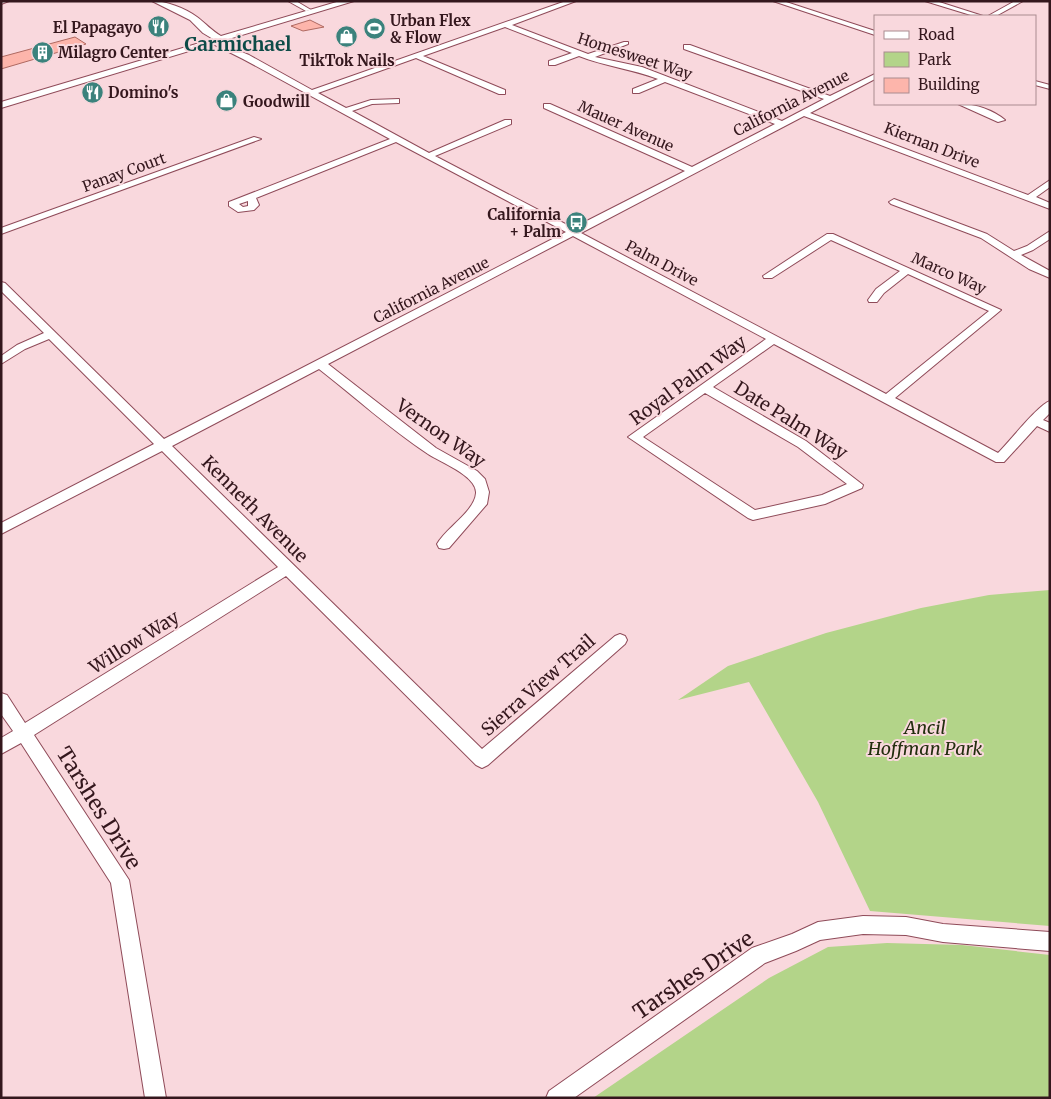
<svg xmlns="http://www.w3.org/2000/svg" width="1051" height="1099" font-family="Merriweather,serif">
	<rect width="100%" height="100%" fill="#f9d8dd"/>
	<path fill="#b3d489" d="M1050,590V926L870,911L818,802L749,682L678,700L728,666L826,633L921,608L989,595Z
		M887,943L962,945L1050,955V1098H593L769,978L828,947Z"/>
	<path fill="#fdb5ab" stroke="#af6961" d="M310,20L324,27L303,31L291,26Z
		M75,37L86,44L1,69V57Z"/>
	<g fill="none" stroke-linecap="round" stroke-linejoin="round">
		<defs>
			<path id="minor" d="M1,1H9L1,4Z
				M288,1H296L311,10L306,11Z
				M566,1H576L512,25L588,54L624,42H628V44L595,57L642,67L782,121L824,99L684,49V45H690L830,96L875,74V79L810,113L1028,195L1050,180V187L1036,197L1050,203V209L804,116L581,233L886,394L989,311L908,274L884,293L877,302H869L868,300L876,289L900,271L831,240L772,278H764L763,276L827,234H833L1001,310L895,398L998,453C1009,442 1039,404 1050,401V413L1043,420L1050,423V432L1037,426L1004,462H996L774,344L713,387L806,441L863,485L862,488L825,504L753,520L748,518L628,437L766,339L573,236L328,364L436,448L477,471L485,479L489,492L487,504L449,548L444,549L439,548L437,544C446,528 475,511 476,493C477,476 440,462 428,454C390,429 355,397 319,369L172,446L482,749L615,636L620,634L625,636L627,640L625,644L488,765L482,768L476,765L286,576L34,735L129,880L166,1098H145L111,883L21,743L1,754V738L13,731L1,714V693L7,695L25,723L278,567L162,451L1,534V523L154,444L49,339L25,349L1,364V356L17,345L44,333L1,291V282L5,283L164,439L566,232L396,142L256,198L259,205L254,210L238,212L229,206V202L390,139L243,59L211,43V41H215L249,55L312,90ZM505,27L572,53L549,61V65H555L579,56C604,66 632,69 658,79L633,89V93H639L665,82L775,124L692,167L550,104H544V108L685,171L573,228L435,156L511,124V120H505L429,153L352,111L372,104L399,103V99L371,100L346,108L318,93L416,58L499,94H505V90L423,56ZM248,201V206L243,207L239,204ZM705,393L798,447L847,484L822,495L755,510L643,437Z
				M773,1H783L875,31V35Z
				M925,1H936L983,16H974Z
				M1015,1H1023L996,16H988Z
				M1035,81L1050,85V89L1035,85Z
				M958,104C973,103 994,110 1005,120L998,122Z
				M254,137L261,139L1,234V228Z
				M894,199L987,234L1014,251L1027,246L1050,231V239L1033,250L1021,255L1050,271V278L1029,269L981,238L891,204L889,202Z
				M863,916L906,917L943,924L1050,932V951L943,942L906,935L863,934L820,940L796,951L765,963L574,1098H546L549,1091L752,948L792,934L818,922Z"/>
			<path id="major" d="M152,1C166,1 185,8 197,17C205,23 212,31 221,36L340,1H354L1,108V102L213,39L203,33L190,20Z"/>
		</defs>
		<use href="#minor" stroke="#8f4b59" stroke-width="2"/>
		<use href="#major" stroke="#8f4b59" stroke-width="2"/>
		<use href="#minor" fill="#fff" fill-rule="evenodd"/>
		<use href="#major" fill="#fff" fill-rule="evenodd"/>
	</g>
	<defs>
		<symbol id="restaurant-disc" viewBox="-11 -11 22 22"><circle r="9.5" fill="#3b827c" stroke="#f9d8dd"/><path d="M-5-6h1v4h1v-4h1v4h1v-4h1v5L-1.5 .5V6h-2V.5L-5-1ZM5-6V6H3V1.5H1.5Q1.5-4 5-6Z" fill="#fff"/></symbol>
		<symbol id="stadium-disc" viewBox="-11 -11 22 22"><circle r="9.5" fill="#3b827c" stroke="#f9d8dd"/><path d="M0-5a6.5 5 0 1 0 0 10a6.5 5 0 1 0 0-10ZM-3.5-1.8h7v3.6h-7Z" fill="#fff"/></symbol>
		<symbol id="shop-disc" viewBox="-11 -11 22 22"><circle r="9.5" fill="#3b827c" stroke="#f9d8dd"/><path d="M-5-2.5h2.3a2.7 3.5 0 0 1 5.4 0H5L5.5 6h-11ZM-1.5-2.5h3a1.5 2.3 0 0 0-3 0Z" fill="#fff"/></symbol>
		<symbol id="building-disc" viewBox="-11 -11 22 22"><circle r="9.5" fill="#3b827c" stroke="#f9d8dd"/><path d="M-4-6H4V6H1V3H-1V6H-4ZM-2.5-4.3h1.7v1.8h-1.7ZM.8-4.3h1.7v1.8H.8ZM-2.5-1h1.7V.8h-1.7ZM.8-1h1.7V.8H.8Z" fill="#fff"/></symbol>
		<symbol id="bus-disc" viewBox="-11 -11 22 22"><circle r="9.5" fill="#3b827c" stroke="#f9d8dd"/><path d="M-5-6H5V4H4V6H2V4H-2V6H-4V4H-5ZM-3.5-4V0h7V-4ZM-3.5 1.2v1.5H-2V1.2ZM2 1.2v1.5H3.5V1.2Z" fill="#fff"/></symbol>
	</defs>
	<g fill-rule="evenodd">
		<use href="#restaurant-disc" x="146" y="14" width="25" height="25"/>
		<use href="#stadium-disc" x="362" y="16" width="25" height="25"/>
		<use href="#shop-disc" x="334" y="24" width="25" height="25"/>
		<use href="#building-disc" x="30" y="40" width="25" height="25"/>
		<use href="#restaurant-disc" x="80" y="80" width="25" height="25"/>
		<use href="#shop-disc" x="214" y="88" width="25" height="25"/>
		<use href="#bus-disc" x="564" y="210" width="25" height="25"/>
	</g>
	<g text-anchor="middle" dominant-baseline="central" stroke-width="4" stroke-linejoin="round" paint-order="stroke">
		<g font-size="15" font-weight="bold" fill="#34171d" stroke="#f9d8dd" text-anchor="start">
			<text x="390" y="20">Urban Flex<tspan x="390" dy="17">&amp; Flow</tspan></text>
			<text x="142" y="27" text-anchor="end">El Papagayo</text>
			<text x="58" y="52">Milagro Center</text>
			<text x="347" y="60" text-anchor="middle">TikTok Nails</text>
			<text x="108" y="92">Domino's</text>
			<text x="243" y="101">Goodwill</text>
			<text x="561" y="214" text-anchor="end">California<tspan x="561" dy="17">+ Palm</tspan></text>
		</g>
		<g font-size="15" fill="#34171d" stroke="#f9d8dd">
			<text transform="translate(635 56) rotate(18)">Homesweet Way</text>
			<text transform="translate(791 103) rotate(-27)">California Avenue</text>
			<text transform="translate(626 126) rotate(24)">Mauer Avenue</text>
			<text transform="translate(932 145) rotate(21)">Kiernan Drive</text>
			<text transform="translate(124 172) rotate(-20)">Panay Court</text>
			<text transform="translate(662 263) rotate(28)">Palm Drive</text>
			<text transform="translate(949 273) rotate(24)">Marco Way</text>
			<text transform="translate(431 290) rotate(-27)">California Avenue</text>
		</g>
		<g font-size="18" fill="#34171d" stroke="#f9d8dd">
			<text transform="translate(688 380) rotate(-36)">Royal Palm Way</text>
			<text transform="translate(791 420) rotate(32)">Date Palm Way</text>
			<text transform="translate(441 433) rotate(35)">Vernon Way</text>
			<text transform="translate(255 509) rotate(45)">Kenneth Avenue</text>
			<text transform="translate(134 642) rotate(-32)">Willow Way</text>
			<text transform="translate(538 685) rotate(-41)">Sierra View Trail</text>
		</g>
		<g font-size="18" font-style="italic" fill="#222e0e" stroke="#f9d8dd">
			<text x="925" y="727">Ancil<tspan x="925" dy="21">Hoffman Park</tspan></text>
		</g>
		<g font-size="19" font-weight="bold" fill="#0d4b47" stroke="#f9d8dd">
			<text x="238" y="44">Carmichael</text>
		</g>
		<g font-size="21" fill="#34171d" stroke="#f9d8dd">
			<text transform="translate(99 808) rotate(58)">Tarshes Drive</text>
			<text transform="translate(693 975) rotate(-34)">Tarshes Drive</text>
		</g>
	</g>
	<rect width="1051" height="1099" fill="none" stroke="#34171d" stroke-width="5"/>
	<rect x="874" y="15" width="162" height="90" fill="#f9d8dd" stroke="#aa8b90"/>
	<rect x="884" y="31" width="25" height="8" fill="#ffffff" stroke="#aa8b90"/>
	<text x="918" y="40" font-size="15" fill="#34171d">Road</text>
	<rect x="884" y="52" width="25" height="15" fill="#b3d489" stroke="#aa8b90"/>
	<text x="918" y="65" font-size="15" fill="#34171d">Park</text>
	<rect x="884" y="78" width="25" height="15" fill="#fdb5ab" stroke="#aa8b90"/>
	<text x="918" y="90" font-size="15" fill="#34171d">Building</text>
</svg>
